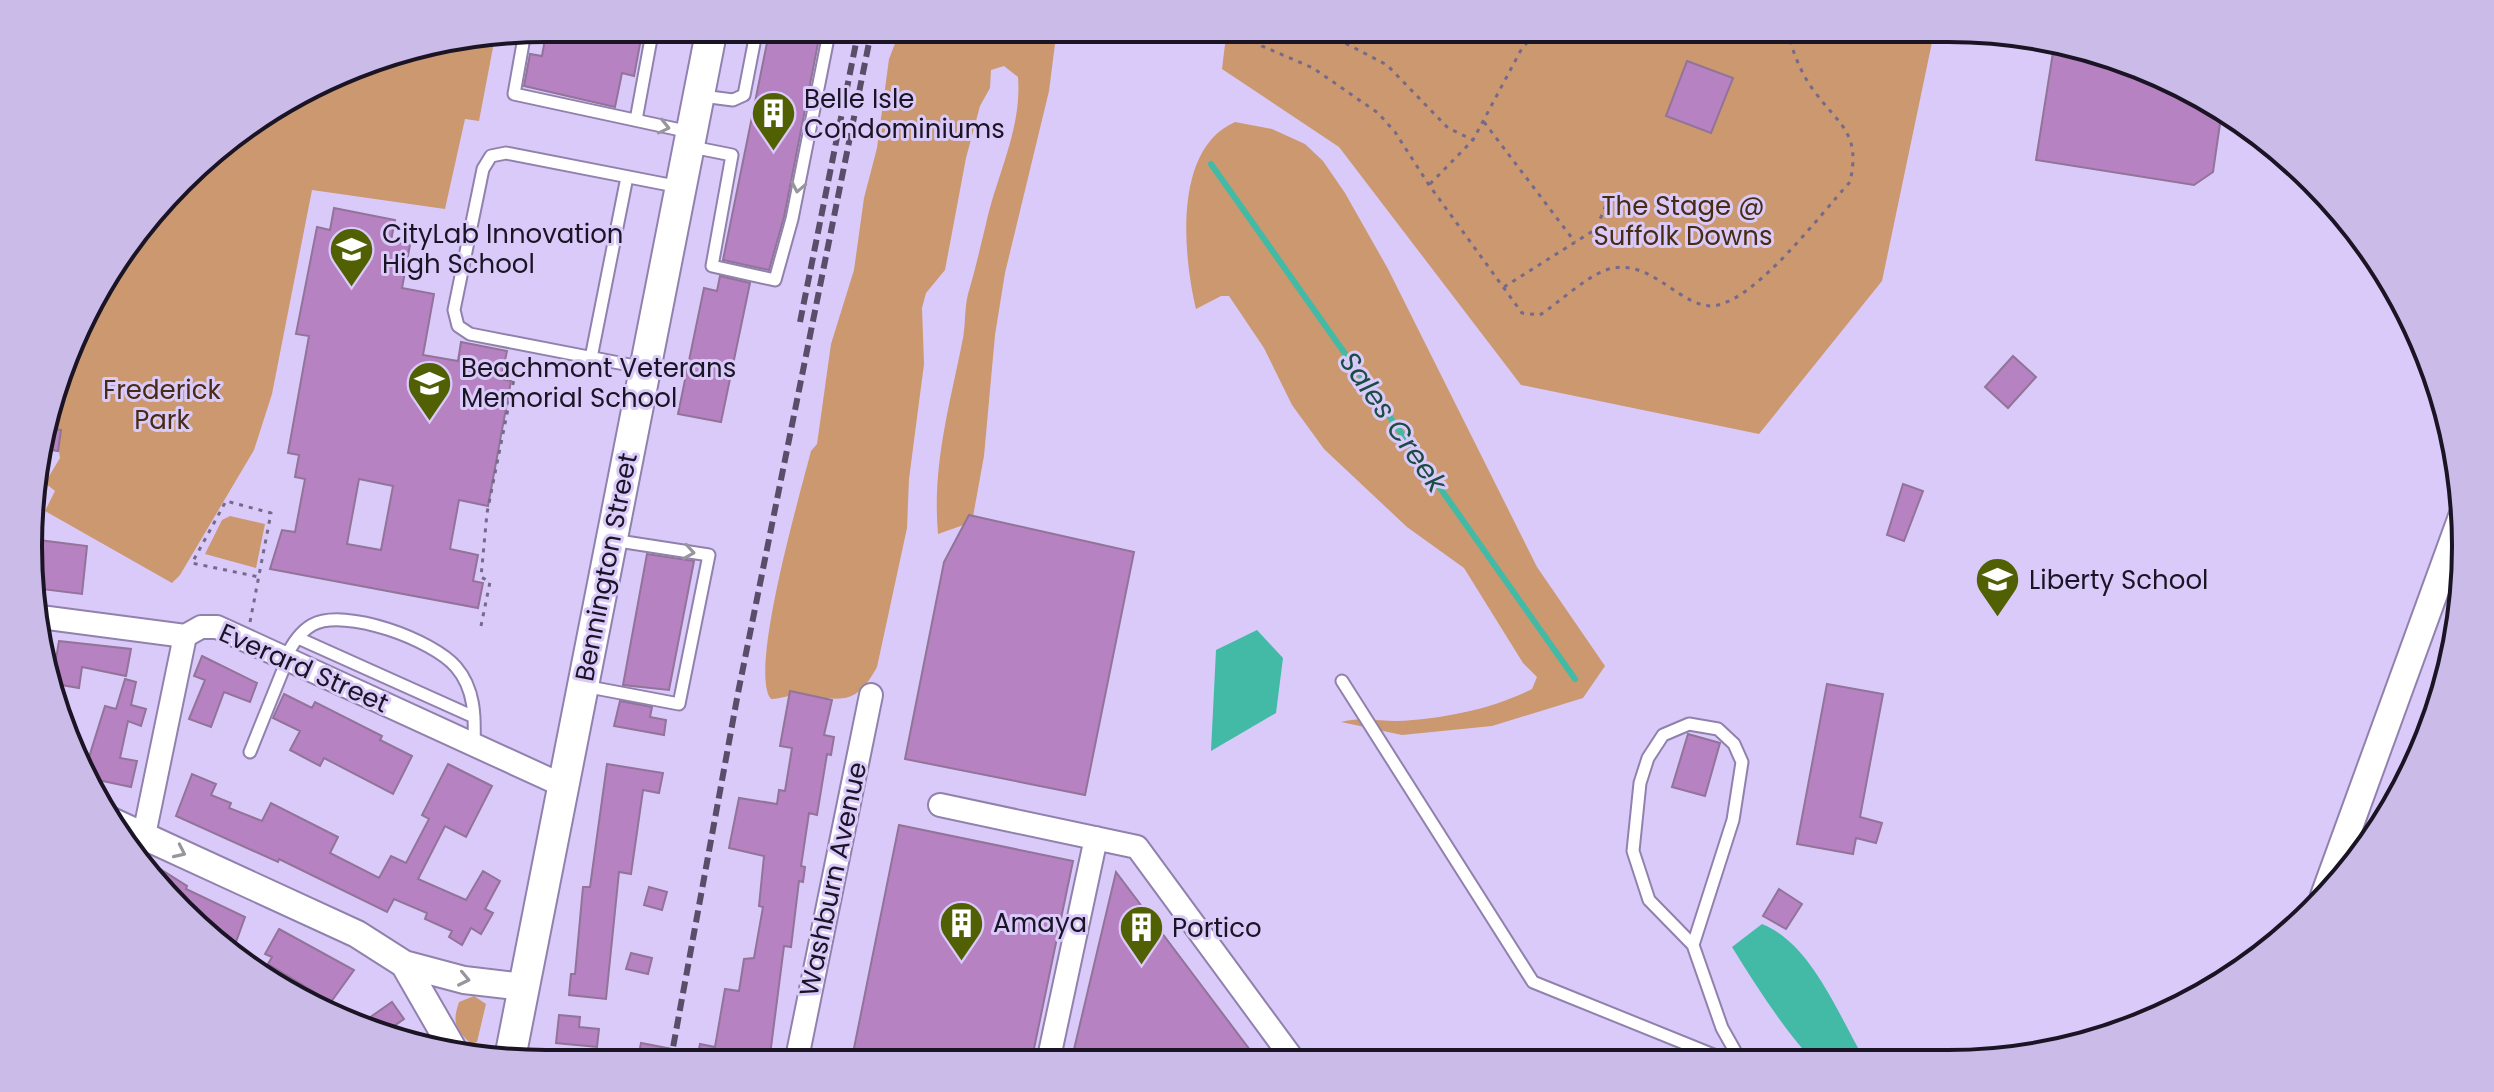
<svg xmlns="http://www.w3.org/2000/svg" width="2494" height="1092" font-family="Poppins,sans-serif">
	<rect width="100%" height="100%" fill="#dacafa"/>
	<path fill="#cb986f" d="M901,28H1057L1049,91L1005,273L995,335L984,456L972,522L938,534C932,467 949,408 962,343C966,327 964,310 968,294C975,271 980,248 986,224C997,174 1022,129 1018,77L1004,66L991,70L990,88L980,106L966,158L945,270L926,293L922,308L924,364L909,479L907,528L877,667C856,706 842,700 803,695C792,694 782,699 771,699C748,672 801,491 811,451L817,444L831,344L854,270L864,198L877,148L889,59Z
		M1227,28H1935L1882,281L1759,434L1521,385L1339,147L1222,69Z
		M495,37L479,121L465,119L445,209L312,190L272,394L254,450L180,575L172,583L45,511L55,491L45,483L60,458L52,407L97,287L205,156L379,56Z
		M1235,122L1272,129L1305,144L1323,161L1345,193L1388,269L1537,567L1605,666L1583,698L1492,726L1402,735L1341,722C1360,717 1378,721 1397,721C1442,719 1492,709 1532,689L1537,677L1523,663L1464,568L1407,527L1324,449L1292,405L1264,348L1229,296H1221L1196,309C1183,254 1173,149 1235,122Z
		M230,516L265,524L256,568L205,554L222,520Z
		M474,996L486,1004L477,1042L471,1044C455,1028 452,1023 459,1002Z"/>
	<path fill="#43baa6" d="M1257,630L1283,658L1276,713L1211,751L1216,650Z
		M1762,924C1812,944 1838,1015 1865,1060H1812C1781,1025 1756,986 1732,947Z"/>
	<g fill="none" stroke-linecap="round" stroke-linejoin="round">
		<path stroke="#43baa6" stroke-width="6" d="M1211,164L1575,679"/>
	</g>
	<path fill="#b782c2" stroke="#927399" stroke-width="2" fill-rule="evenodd" d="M547,28H643L634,76L622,73L615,107L524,86L530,54L542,56Z
		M770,28H821L784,217L769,270L723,260Z
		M2054,46L2115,56L2221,117L2213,172L2194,185L2036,160Z
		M1687,61L1733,78L1711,133L1666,116Z
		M334,208L395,220L391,241L410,245L402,288L434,294L423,355L458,361L461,342L507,351L501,379L511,381L488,506L459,500L450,549L478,555L473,581L483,583L478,608L270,569L282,530L295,532L305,479L295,477L299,455L288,453L309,336L296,334L317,227L330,230ZM359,479L393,486L381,550L347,544Z
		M720,276L750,283L721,422L678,414L704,288L717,291Z
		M2013,356L2036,377L2008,408L1985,387Z
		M45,427L61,430L58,451L38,448Z
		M1903,484L1923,491L1904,541L1887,535Z
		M969,515L1134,552L1085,795L905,759L944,562Z
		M39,540L87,546L82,594L33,588Z
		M647,554L694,561L669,690L623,685Z
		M59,641L131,649L126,676L82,667L79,688L56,684L53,676Z
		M202,656L257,683L250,702L224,692L211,727L189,719L205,680L194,676Z
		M125,679L136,682L131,705L146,709L141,726L128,721L120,758L137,761L131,787L88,778L85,770L105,706L116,709Z
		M1827,684L1883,694L1860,817L1882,823L1876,843L1856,838L1853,854L1797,844Z
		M790,691L832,700L824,735L834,737L831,755L827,754L817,815L809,813L801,866L805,867L803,882L799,881L791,947L784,946L769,1063L744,1061L745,1054L715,1049L712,1064H637L641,1043L698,1054L700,1044L715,1047L725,989L739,991L744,959L754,958L763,907L759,906L764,856L729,848L739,798L777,804L779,790L785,791L792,748L780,746Z
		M284,694L312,708L315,702L382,736L380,740L412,756L393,794L324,758L320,766L290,750L300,731L273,718Z
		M620,701L652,707L650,717L666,720L664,735L614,726Z
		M1688,734L1720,743L1705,796L1672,787Z
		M448,764L492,786L466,837L445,826L418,879L466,900L483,871L500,881L485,909L493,913L481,934L471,928L462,945L449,937L452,931L425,919L427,913L394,899L387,912L279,859L278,862L176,816L192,774L216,784L211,795L231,803L229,808L262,821L271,803L338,837L330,853L379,878L391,856L406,863L429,819L422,815Z
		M607,764L663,773L659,793L643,790L631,874L619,872L606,999L569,995L571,974H575L583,887H590Z
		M899,825L1073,861L1031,1063H851Z
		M146,860L187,886L186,889L245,917L236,942L227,939L225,947L205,936Z
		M1116,872L1259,1062H1071Z
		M649,887L667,892L662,910L644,905Z
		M1779,889L1802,904L1786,929L1763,916Z
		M279,929L354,970L331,1002L268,964L272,957L265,954Z
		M631,953L652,958L648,974L626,969Z
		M392,1002L404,1019L380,1036L359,1025Z
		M559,1015L580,1017L579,1027L599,1029L597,1047L556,1043Z"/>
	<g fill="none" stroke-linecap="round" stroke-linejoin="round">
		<defs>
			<path id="service" d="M525,32L514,94L690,132
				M702,96L733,100L744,95L757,28
				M636,120L653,28
				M692,147L732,155L712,266L775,280L792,219L830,28
				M591,358L627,177
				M645,368L470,334L458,326L454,310L483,169L491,156L506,153L680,187
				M298,638L474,717
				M285,659C291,646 300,632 312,625C345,607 433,640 456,667C475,689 475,717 474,744
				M1342,681L1533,982L1726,1060
				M584,686L679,704L709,555L612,540
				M250,752L287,660
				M1693,945L1733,820L1742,762L1734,744L1718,729L1689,724L1663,735L1648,758L1640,783L1633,851L1649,900L1693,945L1722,1028L1740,1060"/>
			<path id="minor" d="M33,616L185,636L201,627H217L564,786
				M940,805L1137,847L1295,1062
				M144,835L185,636
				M1048,1062L1096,838
				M796,1063L871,695"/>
			<path id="tertiary" d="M109,820L357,934L404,964L464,980L524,987
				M2324,896L2464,511
				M404,964L453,1049"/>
			<path id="secondary" d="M510,1058L712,28"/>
		</defs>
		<use href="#service" stroke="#9081ad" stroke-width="15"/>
		<use href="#minor" stroke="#9081ad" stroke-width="26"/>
		<use href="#tertiary" stroke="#9081ad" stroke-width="30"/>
		<use href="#secondary" stroke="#9081ad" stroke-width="34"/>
		<path stroke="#756a8a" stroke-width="3" stroke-dasharray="4 6" stroke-linecap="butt" d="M1252,28L1262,46L1313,68L1378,113L1395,132L1429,185L1522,313L1540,315C1558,303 1586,277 1606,270C1651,254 1684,314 1718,305C1760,295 1819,216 1850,182C1861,133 1840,126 1814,91C1800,72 1792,50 1787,28
			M1328,34L1387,65L1448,128L1473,140
			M1484,122L1575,242
			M1430,184L1473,140L1521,50L1539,28
			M1504,287L1596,229L1611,193
			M250,622L271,513L226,501L192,563L259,577
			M481,626L490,582L481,577L487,513L514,379"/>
		<use href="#service" stroke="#fff" stroke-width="11"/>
		<use href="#minor" stroke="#fff" stroke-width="22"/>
		<use href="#tertiary" stroke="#fff" stroke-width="26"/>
		<use href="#secondary" stroke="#fff" stroke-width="30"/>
		<path stroke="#584e69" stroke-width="6" stroke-dasharray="12 6" stroke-linecap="butt" d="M800,322L859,28
			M670,1064L738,693L872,28"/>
	</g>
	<defs><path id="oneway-chevron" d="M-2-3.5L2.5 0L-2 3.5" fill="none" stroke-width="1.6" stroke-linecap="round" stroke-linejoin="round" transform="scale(2)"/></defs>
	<g stroke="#98959d">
		<use href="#oneway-chevron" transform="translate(664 127) rotate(13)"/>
		<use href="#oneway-chevron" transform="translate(798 187) rotate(101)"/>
		<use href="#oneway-chevron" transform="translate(689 552) rotate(9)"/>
		<use href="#oneway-chevron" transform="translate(180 852) rotate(25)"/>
		<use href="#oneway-chevron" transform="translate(464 979) rotate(12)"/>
	</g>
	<defs>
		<symbol id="building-pin" viewBox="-11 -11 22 30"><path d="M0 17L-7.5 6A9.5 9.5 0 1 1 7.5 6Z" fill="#506002" stroke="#dacafa"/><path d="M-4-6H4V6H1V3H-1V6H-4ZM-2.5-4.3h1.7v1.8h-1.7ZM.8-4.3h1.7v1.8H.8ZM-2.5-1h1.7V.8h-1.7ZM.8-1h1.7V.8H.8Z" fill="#fff"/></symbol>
		<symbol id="school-pin" viewBox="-11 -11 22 30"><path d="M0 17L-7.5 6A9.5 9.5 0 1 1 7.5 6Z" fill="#506002" stroke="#dacafa"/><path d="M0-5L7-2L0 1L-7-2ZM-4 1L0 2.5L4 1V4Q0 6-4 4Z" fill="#fff"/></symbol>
	</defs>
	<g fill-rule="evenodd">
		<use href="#building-pin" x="748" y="88" width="51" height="69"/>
		<use href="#school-pin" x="326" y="224" width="51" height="69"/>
		<use href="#school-pin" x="404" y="358" width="51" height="69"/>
		<use href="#school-pin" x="1972" y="554" width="51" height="69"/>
		<use href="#building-pin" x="936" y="898" width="51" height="69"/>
		<use href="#building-pin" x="1116" y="902" width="51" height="69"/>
	</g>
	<g text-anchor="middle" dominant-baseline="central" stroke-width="6" stroke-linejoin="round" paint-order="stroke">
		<g font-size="26" fill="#1a1425" stroke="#dacafa" text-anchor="start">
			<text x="804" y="99">Belle Isle<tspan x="804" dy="30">Condominiums</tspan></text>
			<text x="382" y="234">CityLab Innovation<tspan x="382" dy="30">High School</tspan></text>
			<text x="461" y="368">Beachmont Veterans<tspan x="461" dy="30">Memorial School</tspan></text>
			<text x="2029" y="580">Liberty School</text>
			<text x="993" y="923">Amaya</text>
			<text x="1172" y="928">Portico</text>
		</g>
		<g font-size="26" fill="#472b12" stroke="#dacafa">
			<text x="1683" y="206">The Stage @<tspan x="1683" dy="30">Suffolk Downs</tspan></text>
			<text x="162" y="390">Frederick<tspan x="162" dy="30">Park</tspan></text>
		</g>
		<g font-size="26" fill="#1a1425" stroke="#dacafa">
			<text transform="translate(606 567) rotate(-79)">Bennington Street</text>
			<text transform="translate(304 668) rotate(24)">Everard Street</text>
			<text transform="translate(833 879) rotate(-78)">Washburn Avenue</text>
		</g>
		<g font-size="28" font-style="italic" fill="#1a4c44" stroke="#dacafa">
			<text transform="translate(1393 422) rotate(55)">Sales Creek</text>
		</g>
	</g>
	<path d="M0 0H2494V1092H0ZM546 42H1948A504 504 0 0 1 2452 546V546A504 504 0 0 1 1948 1050H546A504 504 0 0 1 42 546V546A504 504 0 0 1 546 42Z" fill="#cbbbe9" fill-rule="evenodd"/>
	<path fill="none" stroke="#1a1425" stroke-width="4" d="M546 42H1948A504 504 0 0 1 2452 546V546A504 504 0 0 1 1948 1050H546A504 504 0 0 1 42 546V546A504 504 0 0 1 546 42Z"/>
</svg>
